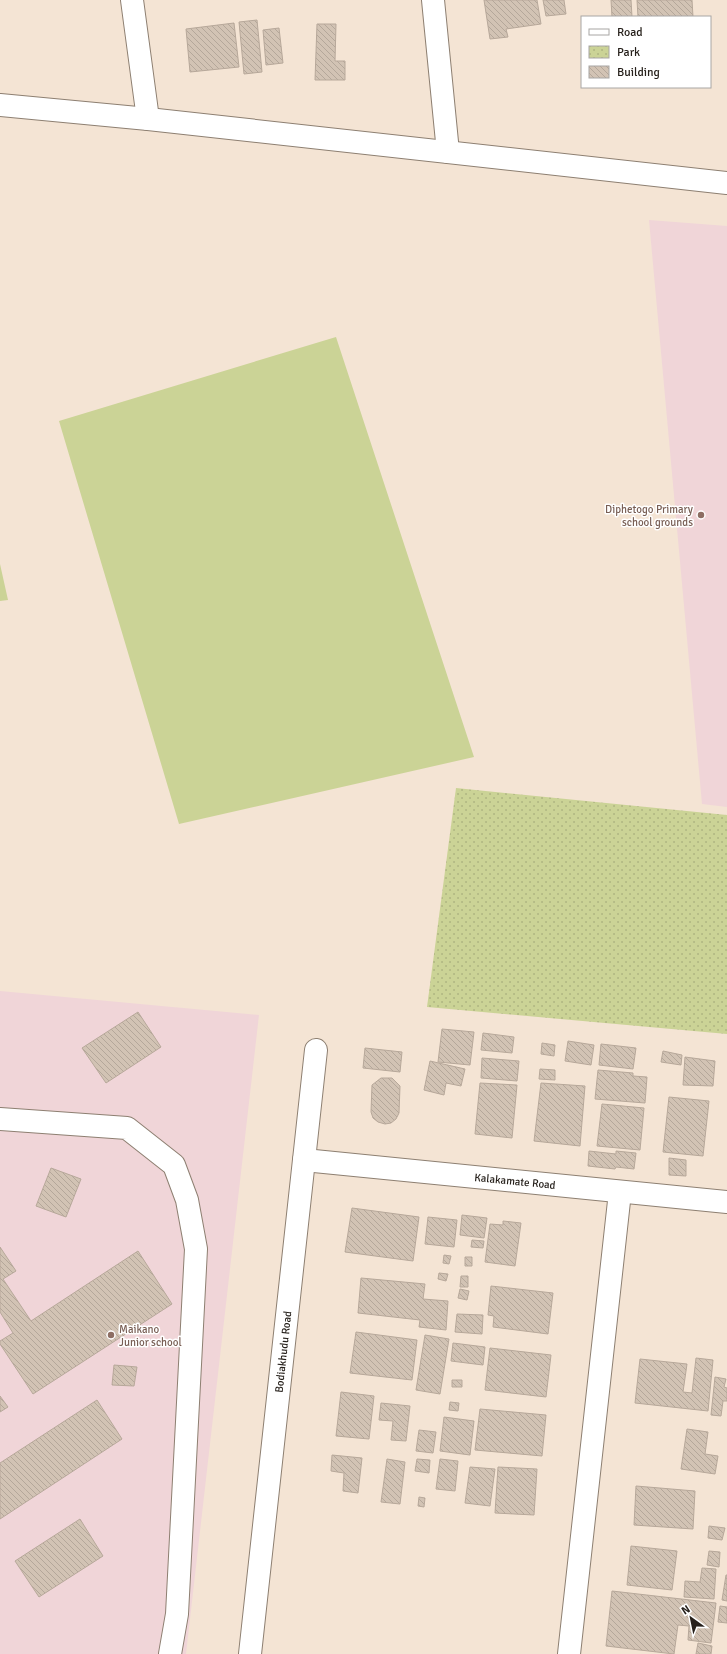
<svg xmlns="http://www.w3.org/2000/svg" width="727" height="1654" font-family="Signika,sans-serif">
	<defs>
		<pattern id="park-dots" width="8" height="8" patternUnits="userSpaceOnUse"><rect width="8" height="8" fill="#cbd396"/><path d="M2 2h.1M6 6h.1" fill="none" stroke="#aeb581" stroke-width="1.8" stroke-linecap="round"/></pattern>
		<pattern id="building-back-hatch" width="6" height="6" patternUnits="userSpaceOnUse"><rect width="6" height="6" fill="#d2c3b4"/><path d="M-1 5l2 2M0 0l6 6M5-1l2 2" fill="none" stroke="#b4a79a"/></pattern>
	</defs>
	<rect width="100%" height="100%" fill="#f4e4d4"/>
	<path fill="#f0d5d8" d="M649,220L727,226V807L702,804Z
		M0,991L259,1015L186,1654H0Z"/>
	<path fill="#cbd396" d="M336,337L474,757L179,824L59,421Z
		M0,564L8,600L0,601Z"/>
	<path fill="url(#park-dots)" d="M456,788L727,815V1034L427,1007Z"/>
	<path fill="url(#building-back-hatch)" stroke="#b7a89a" d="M484,0H537L541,24L506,29L508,37L490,39Z
		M543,0H564L566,14L546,16Z
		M611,0H631L632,17H612Z
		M637,0H692L693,17H638Z
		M257,20L262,72L244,74L239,22Z
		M234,23L239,67L190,72L186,29Z
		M317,24H336L335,61H345V80H315Z
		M279,28L283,63L266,65L263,30Z
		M138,1012L161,1047L106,1083L82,1048Z
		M442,1029L474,1032L470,1065L438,1062Z
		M483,1033L514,1037L512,1053L481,1050Z
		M568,1041L594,1045L591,1065L565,1061Z
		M542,1043L555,1045L554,1056L541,1054Z
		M601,1044L636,1048L633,1069L599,1065Z
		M365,1048L402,1052L400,1072L363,1068Z
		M663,1051L682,1055L681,1065L661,1062Z
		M685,1057L715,1061L713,1086L683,1085Z
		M482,1058L519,1061L517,1081L481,1078Z
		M430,1061L465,1069L461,1086L446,1083L444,1095L424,1090Z
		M540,1069L555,1070V1080L539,1079Z
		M598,1070L633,1073V1076L647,1077L645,1103L595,1099Z
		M381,1078H392L400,1086L399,1113L396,1119L391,1123L385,1124L378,1122L373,1118L371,1112L372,1085Z
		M480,1083L517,1085L512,1138L475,1134Z
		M541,1083L585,1086L580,1146L534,1141Z
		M669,1097L709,1101L703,1156L663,1152Z
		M602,1104L644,1108L640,1150L597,1146Z
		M589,1151L616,1154V1151L636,1153L634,1169L616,1167L615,1169L588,1166Z
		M669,1158L686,1160V1176L669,1175Z
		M51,1168L81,1179L66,1217L36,1206Z
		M352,1208L419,1217L413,1261L345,1252Z
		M462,1215L487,1218L484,1238L460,1235Z
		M428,1217L457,1220L454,1247L425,1244Z
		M503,1221L521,1223L515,1266L485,1262L490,1224L503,1225Z
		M472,1240L484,1241L483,1248L471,1247Z
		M0,1247L16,1271L3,1279L31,1321L138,1251L172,1304L33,1394L0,1344V1341L13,1333L0,1312Z
		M444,1255L451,1256L449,1264L443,1263Z
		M465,1257H472V1266H465Z
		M439,1273L448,1274L446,1281L438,1279Z
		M461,1276H468V1287H460Z
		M361,1278L425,1284L423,1299L448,1301L446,1330L419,1327L420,1320L358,1313Z
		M491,1286L553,1293L548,1334L493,1327L494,1316L488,1315Z
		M460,1289L469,1291L467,1300L458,1298Z
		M457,1314L483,1315L482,1334L455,1332Z
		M356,1332L417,1340L412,1380L350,1373Z
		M425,1335L449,1339L440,1394L416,1390Z
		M453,1343L485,1347L483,1365L451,1361Z
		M490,1348L551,1355L546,1397L485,1390Z
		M696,1358L713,1360L708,1411L635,1403L640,1359L687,1364L683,1392L692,1393Z
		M114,1365L137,1367L134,1386L112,1385Z
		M715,1377L726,1379L724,1387L727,1388V1401H723L721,1416L711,1415Z
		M452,1380H462V1387H452Z
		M341,1392L374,1396L369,1439L336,1436Z
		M0,1396L8,1407L0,1412Z
		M97,1400L122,1439L0,1519V1463Z
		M450,1402L459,1403L458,1411L449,1410Z
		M381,1403L410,1406L406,1441L391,1440L393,1421L379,1420Z
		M480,1409L546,1415L542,1456L475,1450Z
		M444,1417L474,1421L470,1455L440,1451Z
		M687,1429L708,1432L705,1454L718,1456L715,1474L681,1469Z
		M419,1430L436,1432L433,1453L416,1451Z
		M332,1455L362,1458L358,1493L343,1491L344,1473L331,1471Z
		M387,1459L405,1462L400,1504L381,1502Z
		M417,1459L430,1460L429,1473L415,1471Z
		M440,1459L458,1461L455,1491L436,1489Z
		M470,1467L495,1469L490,1506L465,1503Z
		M498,1467L537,1469L534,1515L495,1513Z
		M636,1486L695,1491L693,1529L634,1525Z
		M419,1497L425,1498L424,1507L418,1506Z
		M80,1519L103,1556L39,1597L15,1561Z
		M709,1526L725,1528L722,1540L708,1538Z
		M631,1546L677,1551L672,1590L627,1585Z
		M709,1551L720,1552L719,1567L707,1565Z
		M702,1568L716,1569L714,1599L684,1597L685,1581L700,1582Z
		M726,1575H727V1601L722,1600Z
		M612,1591L716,1603L711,1643L688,1640L689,1626L678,1625L674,1654L606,1646Z
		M720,1606L727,1607V1623L718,1622Z
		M698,1643L712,1646L711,1654H696Z"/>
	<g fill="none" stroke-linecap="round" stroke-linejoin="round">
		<defs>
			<g id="minor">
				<path d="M132,0L148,119"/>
				<path d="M433,0L448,152"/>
				<path d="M0,105L148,119L727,183"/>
				<path d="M0,1119L127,1128L174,1165L187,1200L196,1249L177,1614L170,1654"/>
				<path id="s1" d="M304,1160L727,1202"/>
				<path id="s2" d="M250,1654L316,1050"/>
				<path d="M569,1654L620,1192"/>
			</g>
		</defs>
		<use href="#minor" stroke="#8d7f71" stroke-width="24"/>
		<use href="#minor" stroke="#fff" stroke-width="22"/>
	</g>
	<g fill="#8d6e63" stroke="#fff" stroke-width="1.5">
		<circle cx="701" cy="515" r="4"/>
		<circle cx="111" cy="1335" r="4"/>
	</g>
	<g text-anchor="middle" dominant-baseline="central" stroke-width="3" stroke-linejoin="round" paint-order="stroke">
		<g font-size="11" fill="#785e54" stroke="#fff" text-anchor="end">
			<text x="693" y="509">Diphetogo Primary<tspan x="693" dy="13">school grounds</tspan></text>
			<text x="119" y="1329" text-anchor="start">Maikano<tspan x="119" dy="13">Junior school</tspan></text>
		</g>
		<g font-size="11" fill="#26201b" stroke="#fff">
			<text stroke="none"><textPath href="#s1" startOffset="212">Kalakamate Road</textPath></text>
			<text stroke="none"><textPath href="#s2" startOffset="304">Bodiakhudu Road</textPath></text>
		</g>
	</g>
	<rect x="581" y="16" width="130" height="72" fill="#ffffff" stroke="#a8a6a4"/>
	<rect x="589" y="29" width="20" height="6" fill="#ffffff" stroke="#a8a6a4"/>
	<text x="617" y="36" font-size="12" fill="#26201b">Road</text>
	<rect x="589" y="46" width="20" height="12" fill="url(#park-dots)" stroke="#a8a6a4"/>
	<text x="617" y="56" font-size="12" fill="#26201b">Park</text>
	<rect x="589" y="66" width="20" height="12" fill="url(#building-back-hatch)" stroke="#a8a6a4"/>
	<text x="617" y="76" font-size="12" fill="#26201b">Building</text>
	<g transform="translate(691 1618) rotate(327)" stroke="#ffffff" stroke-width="3" paint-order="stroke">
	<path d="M0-3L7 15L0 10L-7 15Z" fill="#26201b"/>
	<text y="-6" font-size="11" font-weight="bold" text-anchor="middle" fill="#26201b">N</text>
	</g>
</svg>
